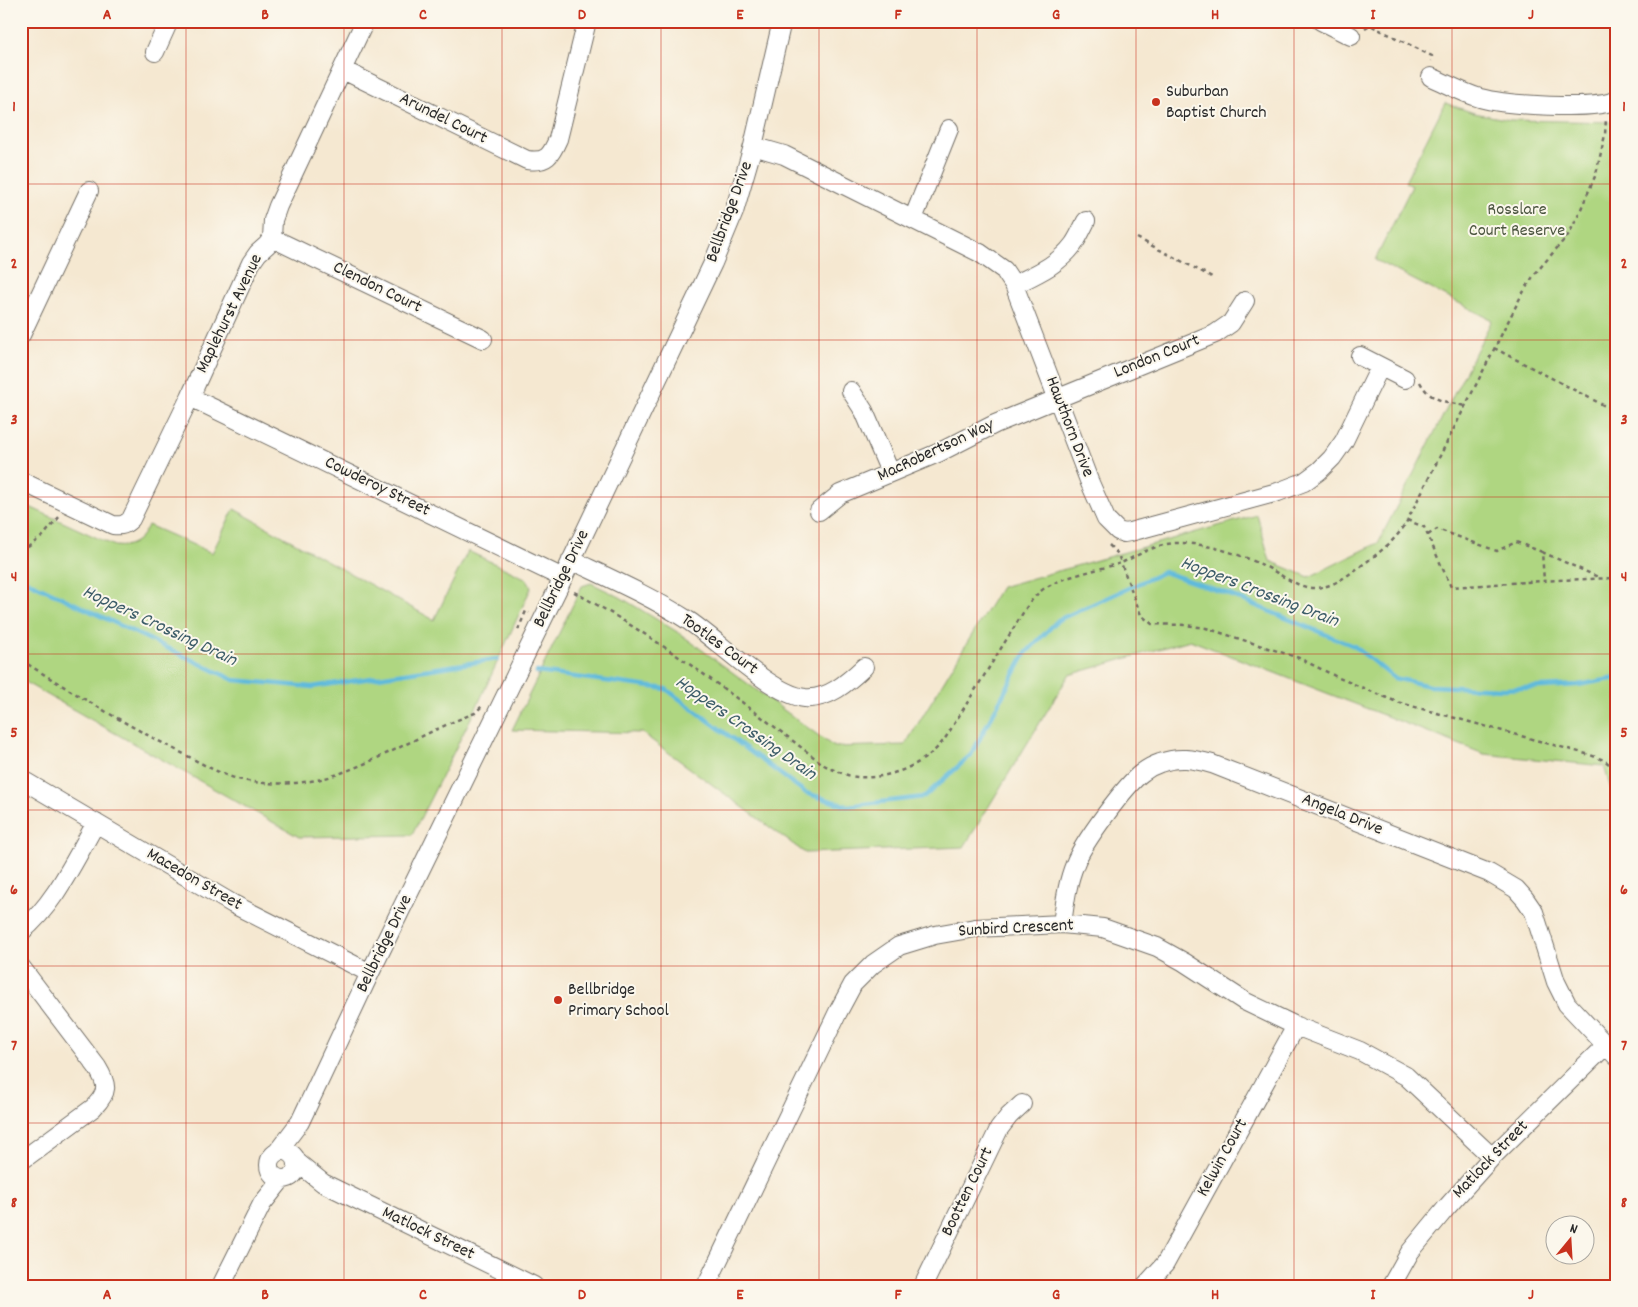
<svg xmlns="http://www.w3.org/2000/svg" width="1638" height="1307" font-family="Dekko,sans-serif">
	<rect width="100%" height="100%" fill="#fbf7ec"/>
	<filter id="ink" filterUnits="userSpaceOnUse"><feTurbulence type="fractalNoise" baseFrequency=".02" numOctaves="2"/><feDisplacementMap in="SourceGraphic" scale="10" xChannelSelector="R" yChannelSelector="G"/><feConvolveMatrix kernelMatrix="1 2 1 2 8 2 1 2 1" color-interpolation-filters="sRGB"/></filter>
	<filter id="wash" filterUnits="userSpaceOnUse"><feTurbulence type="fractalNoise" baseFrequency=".0096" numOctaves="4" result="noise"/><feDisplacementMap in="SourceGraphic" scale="20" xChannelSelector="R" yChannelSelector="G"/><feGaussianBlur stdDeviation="1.12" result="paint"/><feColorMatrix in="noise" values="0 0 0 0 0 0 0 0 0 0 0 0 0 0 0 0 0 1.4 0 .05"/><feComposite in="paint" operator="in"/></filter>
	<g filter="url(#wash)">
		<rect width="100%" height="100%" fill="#f5e8d1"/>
		<path fill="#afd681" stroke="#6d8056" d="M1445,103L1474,113L1510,120L1617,122V809L1604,766L1484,754L1190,640L1069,675L964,847L805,853L642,733L512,730L582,586L591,583L620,597L679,633L834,747L905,745L1001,587L1257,515L1270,561L1309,577L1378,543L1492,320L1375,260L1412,186L1405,182Z
			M21,503L115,546C131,548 142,540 148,525L212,553L234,509L434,620L468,551L527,579L531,588L479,702L412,835L299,837L21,680Z"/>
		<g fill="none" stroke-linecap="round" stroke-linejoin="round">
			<path stroke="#5fbadc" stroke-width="4.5" d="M21,578L234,680L312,687L497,659
				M537,672L666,689L806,793L847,806L924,797L971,755L1025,654L1058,620L1164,572L1225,593L1354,646L1394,678L1430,686L1504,689L1578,685L1617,678"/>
		</g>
	</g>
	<g filter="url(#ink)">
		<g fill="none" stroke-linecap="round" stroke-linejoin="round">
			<defs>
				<path id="minor" d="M1321,21L1351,36
					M155,52L169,21
					M343,70L527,160C547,163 551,155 558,139L587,21
					M1431,77C1447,84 1463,93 1480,98C1506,105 1594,111 1617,100
					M753,146L784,155L980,253L1004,270L1014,285L1090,483L1106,519L1118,531L1124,533L1130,532L1278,492L1304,482L1319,471L1332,458L1344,441L1380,367
					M913,219L949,129
					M272,238L483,339
					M1014,285C1036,274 1058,265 1073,245C1078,238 1082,229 1086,221
					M21,335L89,191
					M1360,356L1405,379
					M851,391L864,411L890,472
					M190,397L563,578
					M21,481L113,525C122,526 125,525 131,519L190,397L251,263L258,253L267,245L272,238L273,220L278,206L365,21
					M819,511L840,494L938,453L995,424L1215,334L1231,323L1245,301
					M571,560C611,579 652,597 689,621C719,641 771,694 805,698C828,700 848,682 864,667
					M21,779L233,904L370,973
					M1062,924C1065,903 1067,883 1075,864C1082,844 1126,784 1143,772C1147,769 1154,765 1160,763C1178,756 1194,759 1212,764L1489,873L1516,889L1525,899L1534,912L1556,982L1567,1004L1617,1057
					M21,932C55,904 74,861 96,823
					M21,967L97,1067C108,1085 109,1092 93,1108L21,1161
					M269 1165a14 14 0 1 1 28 0a14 14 0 1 1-28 0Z
					M278,1151L300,1122L370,973L563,578L713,263L734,212L753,146L782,21
					M297,1162L323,1183L534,1286
					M221,1286L262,1204L282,1179
					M706,1286L838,1012L853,984L873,964L899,946L935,935L975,928L1062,924L1103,928L1157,947L1184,962L1244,1001L1296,1026L1360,1051L1406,1076L1492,1157
					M923,1286L999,1129L1009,1116L1022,1104
					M1145,1286L1165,1264L1296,1026
					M1391,1286L1410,1252L1447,1207L1492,1157L1605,1046"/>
			</defs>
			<use href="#minor" stroke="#726d65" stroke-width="20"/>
			<path stroke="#726d65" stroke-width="2.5" stroke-dasharray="4 4" stroke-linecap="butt" d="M1365,28L1370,25L1432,56L1431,61
				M1137,238L1212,277
				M1494,348L1603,405L1617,409
				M1420,382C1431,402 1445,401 1465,406
				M1407,520L1424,527L1451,587L1557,580L1617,578
				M1428,535L1437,529L1497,551L1516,542L1542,552L1544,581
				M1109,545L1118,554L1121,563C1139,555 1157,543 1178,543C1204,543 1234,552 1258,563C1276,570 1294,587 1313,588C1331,588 1344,578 1358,568C1375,556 1393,543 1405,525L1521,296L1534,275L1569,234L1578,216L1596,174L1605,135L1606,118
				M21,552L43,536L60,516
				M1542,552L1598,577
				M574,592C664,641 744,703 824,765C834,770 846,776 857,777C889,780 928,764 946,737L1026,608C1031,601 1037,593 1045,588C1064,576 1098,570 1121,563L1141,615L1152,624L1185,625L1206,628L1299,658L1339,678L1397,702L1590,755L1604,760L1617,770
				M518,630L526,611L529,613
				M21,660C72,692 123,723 176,750C196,760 216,773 238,779C267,786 304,785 332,776C382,760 426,731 475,713L482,706"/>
			<use href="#minor" stroke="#fff" stroke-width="18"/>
		</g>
	</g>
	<path fill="none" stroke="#c8321e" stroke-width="1" stroke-opacity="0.55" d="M186,21V1286M344,21V1286M502,21V1286M661,21V1286M819,21V1286M977,21V1286M1136,21V1286M1294,21V1286M1452,21V1286M21,184H1617M21,340H1617M21,497H1617M21,654H1617M21,810H1617M21,966H1617M21,1123H1617"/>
	<g fill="#c8321e" stroke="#fbf7ec" stroke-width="2">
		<circle cx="1156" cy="102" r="5"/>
		<circle cx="558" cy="1000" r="5"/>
	</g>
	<g text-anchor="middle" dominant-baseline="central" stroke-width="4" stroke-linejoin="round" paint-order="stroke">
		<g font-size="18" fill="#2b2b2b" stroke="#fbf7ec" text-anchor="start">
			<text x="1166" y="92">Suburban<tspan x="1166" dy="21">Baptist Church</tspan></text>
			<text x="568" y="990">Bellbridge<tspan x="568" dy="21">Primary School</tspan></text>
		</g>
		<g font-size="18" fill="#2b2b2b" stroke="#fbf7ec">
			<text transform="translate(443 119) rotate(26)">Arundel Court</text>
			<text transform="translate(730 212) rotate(-70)">Bellbridge Drive</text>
			<text transform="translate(377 288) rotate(26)">Clendon Court</text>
			<text transform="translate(230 314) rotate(-64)">Maplehurst Avenue</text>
			<text transform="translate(1157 357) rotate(-22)">London Court</text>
			<text transform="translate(1069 427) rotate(69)">Hawthorn Drive</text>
			<text transform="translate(936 451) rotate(-25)">MacRobertson Way</text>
			<text transform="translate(377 487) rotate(26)">Cowderoy Street</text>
			<text transform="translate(562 579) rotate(-64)">Bellbridge Drive</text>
			<text transform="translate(719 645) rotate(36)">Tootles Court</text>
			<text transform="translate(1342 815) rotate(22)">Angela Drive</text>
			<text transform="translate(194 880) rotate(30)">Macedon Street</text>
			<text transform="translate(1016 929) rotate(-3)">Sunbird Crescent</text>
			<text transform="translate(385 944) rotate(-64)">Bellbridge Drive</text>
			<text transform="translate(1223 1158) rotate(-61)">Kelwin Court</text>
			<text transform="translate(1491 1160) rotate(-46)">Matlock Street</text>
			<text transform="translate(968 1192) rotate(-64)">Bootten Court</text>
			<text transform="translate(428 1234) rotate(26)">Matlock Street</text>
		</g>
		<g font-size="18" fill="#4c5640" stroke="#fbf7ec">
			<text x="1517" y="210">Rosslare<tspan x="1517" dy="21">Court Reserve</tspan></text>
		</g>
		<g font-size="19" font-style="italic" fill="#3d5d69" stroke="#fbf7ec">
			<text transform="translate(1259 593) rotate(21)">Hoppers Crossing Drain</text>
			<text transform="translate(159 627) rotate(25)">Hoppers Crossing Drain</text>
			<text transform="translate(745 729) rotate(35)">Hoppers Crossing Drain</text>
		</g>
	</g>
	<rect width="1638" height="1307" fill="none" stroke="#fbf7ec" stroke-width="55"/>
	<g transform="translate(1570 1240) rotate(18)"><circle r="24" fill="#fbf7ec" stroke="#a8a59f"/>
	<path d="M0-4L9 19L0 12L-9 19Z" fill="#c8321e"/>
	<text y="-8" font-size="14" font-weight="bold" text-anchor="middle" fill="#2b2b2b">N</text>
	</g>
	<rect x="28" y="28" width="1582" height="1252" fill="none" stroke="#c8321e" stroke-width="2"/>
	<g font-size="16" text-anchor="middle" font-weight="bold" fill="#c8321e">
		<text x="107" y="19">A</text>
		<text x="265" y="19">B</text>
		<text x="423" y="19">C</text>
		<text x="582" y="19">D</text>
		<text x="740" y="19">E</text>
		<text x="898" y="19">F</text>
		<text x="1056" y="19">G</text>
		<text x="1215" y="19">H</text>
		<text x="1373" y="19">I</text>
		<text x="1531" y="19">J</text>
		<text x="14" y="111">1</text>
		<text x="1624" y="111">1</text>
		<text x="14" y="268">2</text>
		<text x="1624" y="268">2</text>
		<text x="14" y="424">3</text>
		<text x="1624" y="424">3</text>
		<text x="14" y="581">4</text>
		<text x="1624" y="581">4</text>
		<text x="14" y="737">5</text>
		<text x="1624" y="737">5</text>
		<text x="14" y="894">6</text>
		<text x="1624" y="894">6</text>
		<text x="14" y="1050">7</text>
		<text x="1624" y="1050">7</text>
		<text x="14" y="1207">8</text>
		<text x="1624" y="1207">8</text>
		<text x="107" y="1299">A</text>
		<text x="265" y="1299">B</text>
		<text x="423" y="1299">C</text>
		<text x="582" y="1299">D</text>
		<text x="740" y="1299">E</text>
		<text x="898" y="1299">F</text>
		<text x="1056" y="1299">G</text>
		<text x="1215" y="1299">H</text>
		<text x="1373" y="1299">I</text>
		<text x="1531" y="1299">J</text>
	</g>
</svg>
